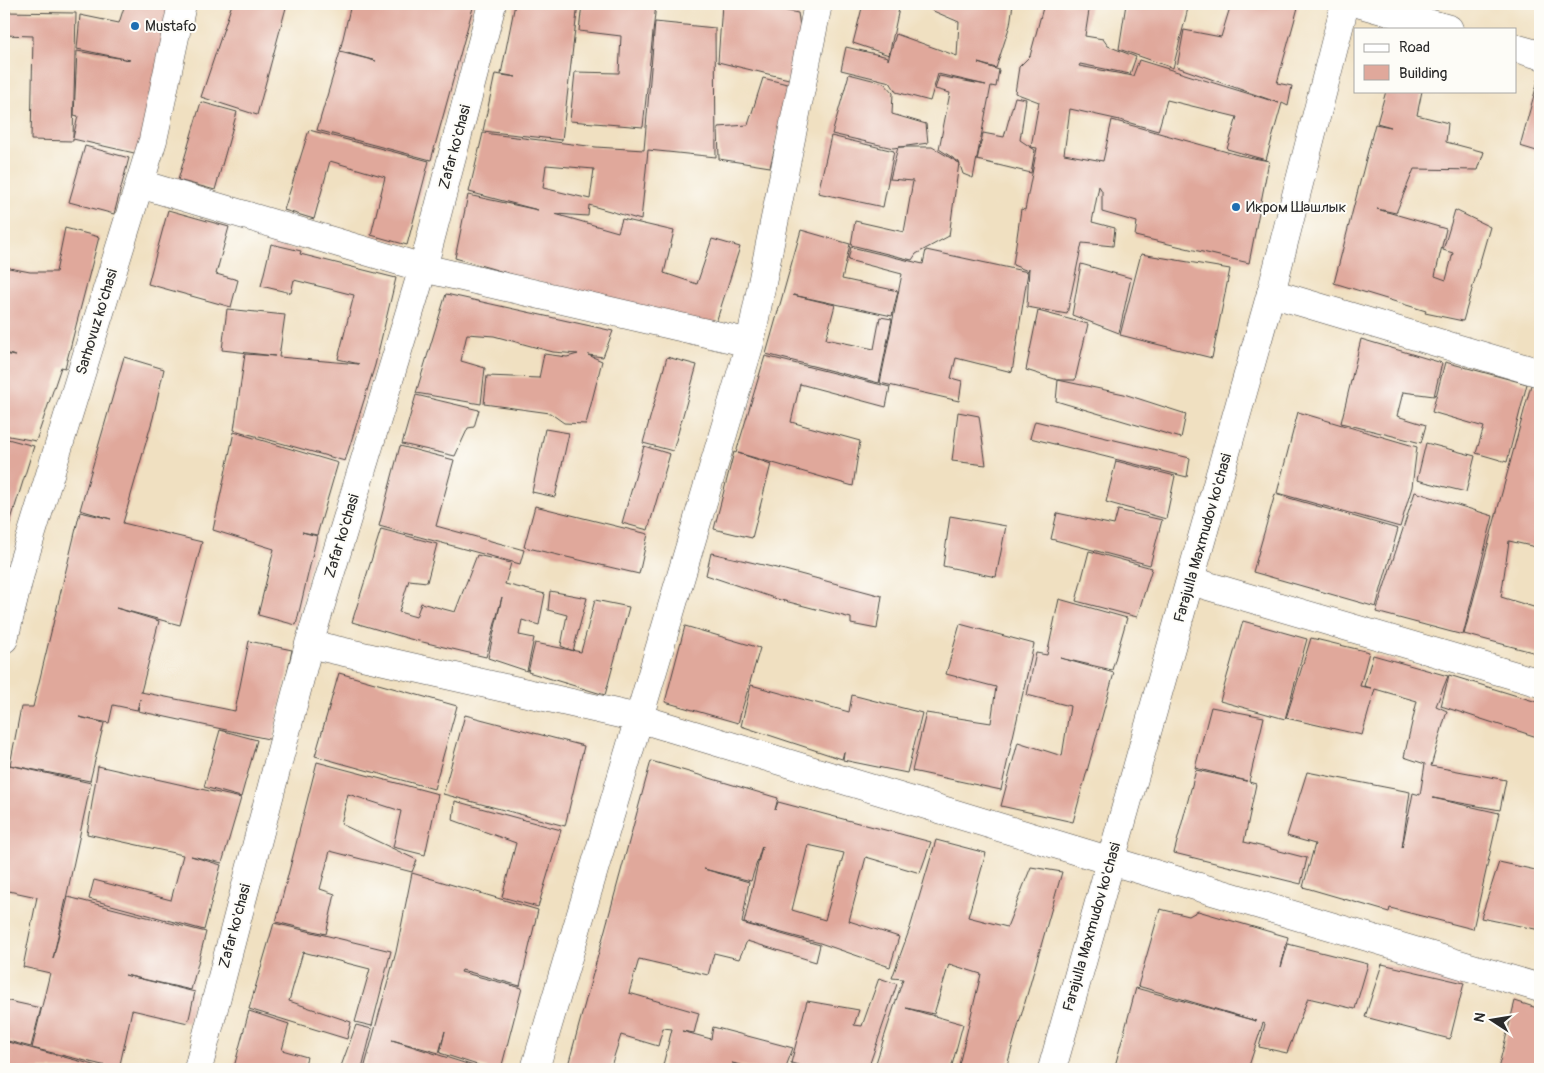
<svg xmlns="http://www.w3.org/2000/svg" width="1544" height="1073" font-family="Pangolin,sans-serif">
	<rect width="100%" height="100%" fill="#fdfcf7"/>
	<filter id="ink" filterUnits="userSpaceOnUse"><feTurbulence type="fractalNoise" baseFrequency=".02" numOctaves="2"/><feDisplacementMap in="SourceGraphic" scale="10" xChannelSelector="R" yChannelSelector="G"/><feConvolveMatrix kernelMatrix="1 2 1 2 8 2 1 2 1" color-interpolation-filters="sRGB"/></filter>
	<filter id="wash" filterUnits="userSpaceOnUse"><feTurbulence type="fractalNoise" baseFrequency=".0096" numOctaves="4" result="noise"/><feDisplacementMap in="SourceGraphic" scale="20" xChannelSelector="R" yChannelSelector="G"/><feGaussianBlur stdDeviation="1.12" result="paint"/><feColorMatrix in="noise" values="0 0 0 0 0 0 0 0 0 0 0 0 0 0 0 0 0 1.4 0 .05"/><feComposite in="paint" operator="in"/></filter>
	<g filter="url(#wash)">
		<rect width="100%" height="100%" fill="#f0e0c1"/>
		<g id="blocks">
			<path fill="#e0a89b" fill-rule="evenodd" d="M125,4L171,5L143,155L73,139V141L31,140L33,36L4,35V12L76,13L73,138L78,116L74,115L77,51L130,60L77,49L80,15L119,23Z
				M232,4H287L257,115L201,97Z
				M351,4H474L431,160L317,130L340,52L376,61L340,51Z
				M515,4H578L562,140L483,131L495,74L516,77L501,74Z
				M582,4H656L643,127L570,121L575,72L619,73L621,36L579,31Z
				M722,4H752L798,13L803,46L793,80L718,62Z
				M863,4H900L889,55L853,43Z
				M932,4H1013L1010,25L996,68L978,63L999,70L996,87L991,86L973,178L963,174L959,162L939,149L950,93L935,89L939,76L986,85L938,74L930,101L896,92L890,82L841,70L846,47L888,57V60L896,34L957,56L959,22L931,10Z
				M1044,4H1090L1085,36L1103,39L1108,46L1136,57L1130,74L1080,64L1079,66L1133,76L1139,60L1279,103L1177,67L1184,30L1221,37L1231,4H1299L1277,83L1292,86L1288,106L1282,103L1266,160L1227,149L1237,117L1167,100L1158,131L1120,120L1070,109L1064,154L1103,161L1112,120L1238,155L1269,161L1249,263L1135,236L1137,222L1102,212V191L1099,186L1092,222L1115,228L1113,246L1082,243L1067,314L1027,307L1029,268L1028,271L1013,265L1021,209L1025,210L1037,148L1031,147L1039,102L1015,93L1019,67L1030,56Z
				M1126,4H1189L1173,68L1119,49Z
				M655,22L715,28L716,157L648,150L641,220L589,205L588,216L555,214L618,232L622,219L674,231L664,273L697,284L712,239L740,247L713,332L455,258L468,195L538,210L469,192L483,133L596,147L644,150ZM546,165L594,169L590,199L543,188Z
				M849,74L884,83L893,93L892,114L926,124L928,143L893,148L832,134Z
				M1539,77L1540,78V152L1520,146Z
				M763,78L791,85L770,167L719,159L718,127L748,125Z
				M1386,91H1422L1417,115L1448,123L1446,142L1484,152L1478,170L1414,169L1396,213L1377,209L1446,229L1435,276L1446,280L1453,253L1443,250L1455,210L1490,227L1463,321L1425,313L1426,311L1334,283L1375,124L1391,127L1377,123Z
				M1015,97L1026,99L1020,140L1035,150L1031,173L977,160L983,133L1004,137Z
				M201,102L237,112L215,190L178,180Z
				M309,130L429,161L407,245L371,235L385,177L330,161L314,219L284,210Z
				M831,136L894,151L883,207L818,193Z
				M85,146L129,158L114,214L69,202Z
				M898,147H932L959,163L949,236L916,254L912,260L851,245L855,221L904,232L913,181L890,179Z
				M168,210L229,227L216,274L238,280L231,307L148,284Z
				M65,228L99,237L65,368L61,367L36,441L4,435V354L16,356L4,353V267L30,272H56Z
				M801,230L850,244L842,279L898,291L892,316L793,295L835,305L826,339L874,349L880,317L892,319L879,383L766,354Z
				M271,244L301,251L300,254L396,278L375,365L345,461L234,430L245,354L275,356L222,350L227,309L285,315L279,357L359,364L338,359L354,295L294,280L291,293L261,286Z
				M851,247L923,264L926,250L1028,272L1012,372L956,358L951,378L962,381L959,401L880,383L902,274L848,260Z
				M1141,254L1230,269L1212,358L1120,335Z
				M1081,264L1131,278L1119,333L1072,315Z
				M446,294L613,331L603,357L588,355L602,361L586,424L564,423L550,413L484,404L487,376L539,378L544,354L567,357L578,354L553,352L494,336L467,334L461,361L485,368L481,404L416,393Z
				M1038,311L1088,324L1075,380H1058L1026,370Z
				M1361,339L1442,363L1434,396L1403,392L1397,416L1426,425L1421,443L1341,423Z
				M765,356L890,387L886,407L800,384L791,422L860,441L853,486L738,453L771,464L752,538L714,529L734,452L736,453Z
				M124,357L164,369L153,418L123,523L202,542L180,625L116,608L159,621L141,692L235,711L249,641L292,650L273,740L138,711L140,699L137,710L113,705L109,723L79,717L104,723L90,781L10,765L21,707H33L80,512L111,519L80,510Z
				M667,357L697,365L673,451L643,443Z
				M1445,362L1527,384L1507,462L1476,453L1484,427L1432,412Z
				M1058,380L1124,394L1186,414L1181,438L1056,401Z
				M1531,385L1540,388V548L1509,541L1501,597L1540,609V654L1464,634Z
				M416,395L479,410L474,427L468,428L455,456L402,444Z
				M958,412L979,416L986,465L952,461Z
				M1298,412L1417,447L1412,487L1400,527L1277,493Z
				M1035,421L1190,458L1187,477L1030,438Z
				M545,429L569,433L555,497L532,492Z
				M234,432L338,463L317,535L302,532L317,536L296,625L258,615L274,549L213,530Z
				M4,438L34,446L4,542Z
				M1426,443L1475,456L1466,492L1417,480Z
				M400,446L454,460L436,526L524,550L520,564L379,526Z
				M644,446L670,454L648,530L622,523Z
				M1116,461L1175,476L1166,519L1106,502Z
				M1415,492L1493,516L1463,635L1376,612Z
				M1275,494L1398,529L1376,607L1253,572Z
				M535,506L648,534L639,574L524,547Z
				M1118,510L1162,520L1150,565L1051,539L1057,513L1114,525Z
				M950,516L1006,526L996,577L943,566Z
				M381,529L437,544L427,582L409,580L399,612L416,617L421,603L455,612L477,555L511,563L505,584L545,594L539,625L522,620L519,635L534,638L527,671L488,658L502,597L486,657L410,639L352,622Z
				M1089,551L1152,568L1137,617L1076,601Z
				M711,553L785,570L882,596L877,629L851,624V618L777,599L706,575Z
				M550,591L587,598L573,651L561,646L567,615L548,610Z
				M1059,599L1127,618L1112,670L1060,658L1114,673L1073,822L1001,806L1018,742L1062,756L1070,706L1027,695L1036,653L1047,655Z
				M595,600L629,607L605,695L528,672L535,643L581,652Z
				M1243,621L1307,639L1285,719L1220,701Z
				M960,624L1034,644L1001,790L912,771L926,713L991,723L996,687L946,674Z
				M685,626L760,648L738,723L665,702Z
				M1311,638L1369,652L1360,686L1371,688L1364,686L1373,655L1448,676L1436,706L1447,711L1431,766L1506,780L1500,810L1433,798L1499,813L1473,929L1390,908L1389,912L1303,887L1315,844L1287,836L1307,772L1410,792L1402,848L1413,793L1420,795L1425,764L1404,757L1417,701L1375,689L1362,735L1286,718Z
				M339,673L457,706L434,789L315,756Z
				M1449,675L1540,703V738L1441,706Z
				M751,685L849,712L852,695L922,713L907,773L843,760L844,752L842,759L741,726Z
				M1211,707L1264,717L1249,782L1256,784L1244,842L1307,858L1301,884L1174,853L1196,770L1247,781L1195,768Z
				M465,715L584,746L565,826L443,794Z
				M220,730L257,740L241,797L204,787Z
				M651,761L778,798L775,810L778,802L931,842L920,873L866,857L849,921L899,937L890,967L820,943L744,923L762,846L751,881L704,869L749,882L742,923L820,945L816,962L747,941L739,959L714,953L708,975L639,959L629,993L699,1013L694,1033L682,1031L711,1039L713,1027L793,1048L787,1064L788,1069H756L732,1063L750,1069H662L672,1029L663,1028L658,1046L621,1035L610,1069H567ZM808,845L844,853L825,920L792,910Z
				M317,762L438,794L425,855L393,847L401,811L348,794L341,824L417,860L412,872L330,851L320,889L335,894L326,934L276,922Z
				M9,765L91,783L53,959L68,897L206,932L191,990L125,975L195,992L188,1023L132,1010L119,1069L32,1048L50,973L23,967L37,897L4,890V790Z
				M98,766L241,798L222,863L191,856L221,865L204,930L89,899L94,880L171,900L183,855L87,834Z
				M455,801L561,830L538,907L502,897L516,843L453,820Z
				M936,840L986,853L968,917L1007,927L1031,867L1062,872L1006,1069H958L981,974L949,964L934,1014L906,1008L963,1024L951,1069H874L903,979L892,978L910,928Z
				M1499,862L1540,871V930L1481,918Z
				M412,873L538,910L520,986L462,970L461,972L522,988L501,1069H490L440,1053L445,1031L439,1053L392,1040L483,1069H364L396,952Z
				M1160,909L1189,916L1198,911L1288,937L1281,967L1288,944L1368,964L1355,1009L1308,998L1287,1053L1259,1047L1265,1024L1263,1023L1248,1069H1125L1115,1066L1136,988L1256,1021L1138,986Z
				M274,923L391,951L372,1026L355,1022L370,969L303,952L289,1001L351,1022L347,1039L249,1009Z
				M1382,964L1464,983L1450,1039L1365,1017Z
				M879,978L897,984L868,1069H813L791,1063L807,1001L859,1010L854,1025L862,1026Z
				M4,1000L41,1008L31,1047L4,1040Z
				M1515,1001L1540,1009V1069H1498Z
				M249,1011L289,1024L282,1050L307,1057L305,1064L328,1069H240L234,1067Z
				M356,1025L372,1029L362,1069H340Z
				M4,1041L109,1069H4Z"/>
		</g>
	</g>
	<g filter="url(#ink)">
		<use href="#blocks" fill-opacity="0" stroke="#494642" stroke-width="1"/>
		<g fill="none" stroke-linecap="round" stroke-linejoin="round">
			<defs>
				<path id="minor" d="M1361,4L1449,29
					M1515,48L1540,55
					M140,184L423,268L750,343
					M1271,293L1540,373
					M1191,581L1540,683
					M4,639L23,562L153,140L182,4
					M309,644L638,718L1111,861L1540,988
					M198,1069L309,644L423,268L492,4
					M535,1069L750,343L818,4"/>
				<path id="major" d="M1052,1069L1271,293L1345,4"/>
			</defs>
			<use href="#minor" stroke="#494642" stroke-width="29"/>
			<use href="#major" stroke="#494642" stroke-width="29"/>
			<use href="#minor" stroke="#fff" stroke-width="28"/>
			<use href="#major" stroke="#fff" stroke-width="28"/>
		</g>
	</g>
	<g fill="#1f6fb2" stroke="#fdfcf7" stroke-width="2">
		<circle cx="135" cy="26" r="5"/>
		<circle cx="1236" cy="207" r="5"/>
	</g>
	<g text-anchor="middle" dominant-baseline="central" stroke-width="4" stroke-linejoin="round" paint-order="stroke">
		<g font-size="15" fill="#2b2b2b" stroke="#fdfcf7" text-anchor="start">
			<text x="145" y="26">Mustafo</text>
			<text x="1246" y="207">Икром Шашлык</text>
		</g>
		<g font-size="15" fill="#2b2b2b" stroke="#fdfcf7">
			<text transform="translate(455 147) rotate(-75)">Zafar ko'chasi</text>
			<text transform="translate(97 322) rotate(-73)">Sarhovuz ko'chasi</text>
			<text transform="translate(342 536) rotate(-73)">Zafar ko'chasi</text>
			<text transform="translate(1203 538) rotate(-74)">Farajulla Maxmudov ko'chasi</text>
			<text transform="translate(235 926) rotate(-75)">Zafar ko'chasi</text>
			<text transform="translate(1092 927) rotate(-74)">Farajulla Maxmudov ko'chasi</text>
		</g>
	</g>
	<rect width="1544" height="1073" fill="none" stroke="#fdfcf7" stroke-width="20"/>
	<rect x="1354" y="28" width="162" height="65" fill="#fdfcf7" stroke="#a9a8a5"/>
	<rect x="1364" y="44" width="25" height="8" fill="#ffffff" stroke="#a9a8a5"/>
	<text x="1399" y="52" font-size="15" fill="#2b2b2b">Road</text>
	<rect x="1364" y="65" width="25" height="15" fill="#e0a89b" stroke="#a9a8a5"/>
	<text x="1399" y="78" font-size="15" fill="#2b2b2b">Building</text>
	<g transform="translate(1492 1020) rotate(282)" stroke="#fdfcf7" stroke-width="4" paint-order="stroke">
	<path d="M0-4L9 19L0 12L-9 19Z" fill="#2b2b2b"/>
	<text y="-8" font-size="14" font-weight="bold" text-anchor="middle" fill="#2b2b2b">N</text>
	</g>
</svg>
